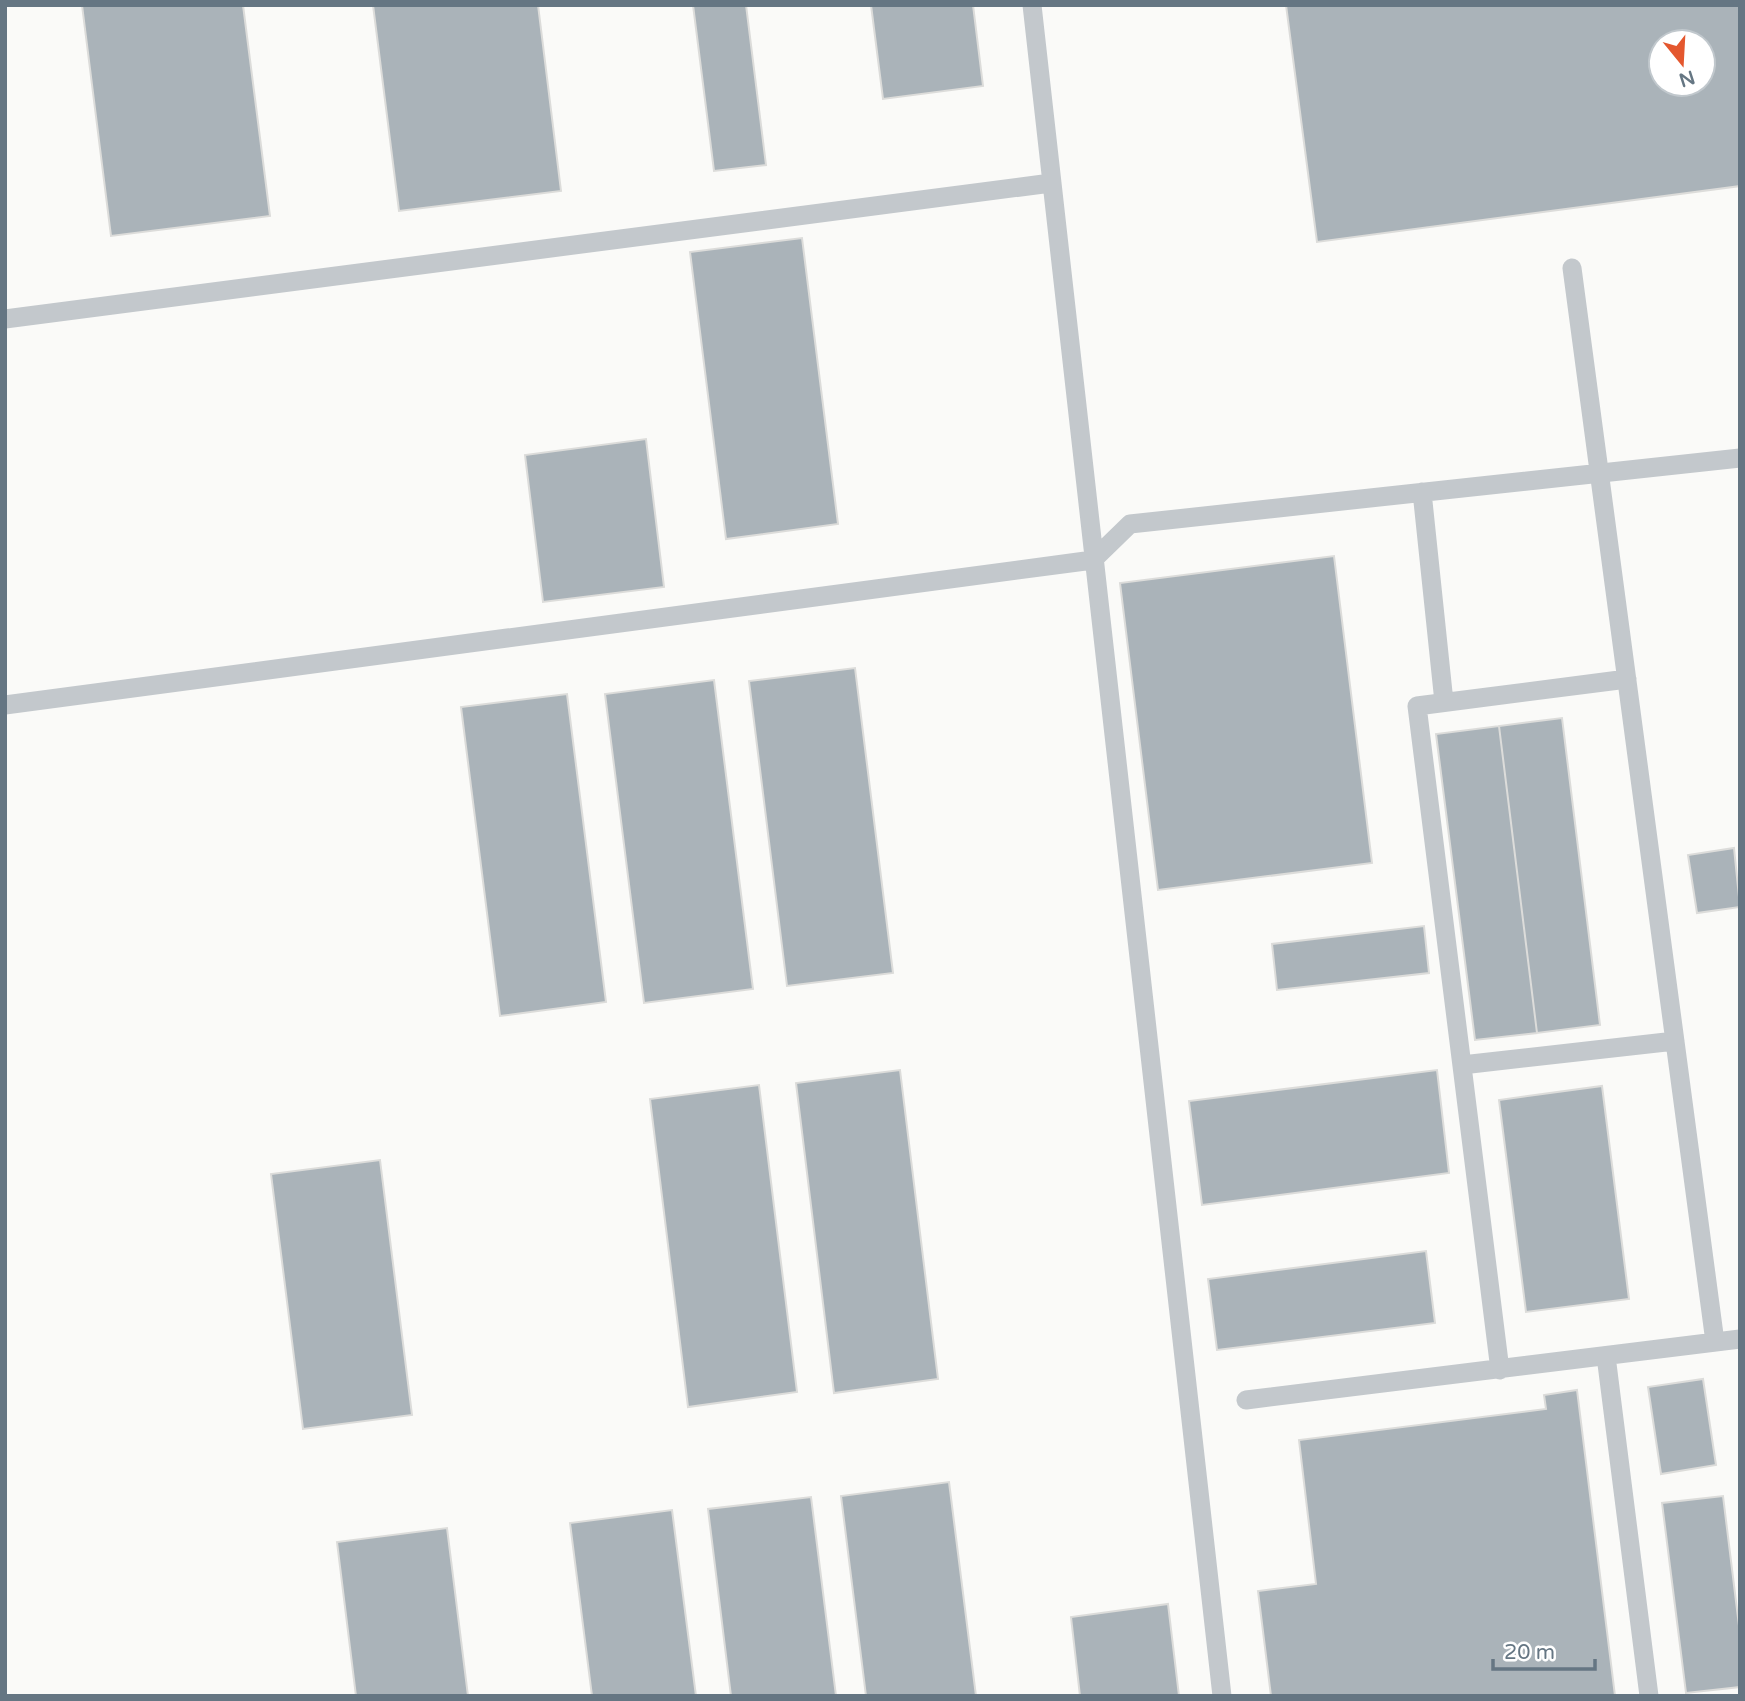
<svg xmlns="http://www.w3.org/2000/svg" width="1745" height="1701" font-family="'Varela Round',sans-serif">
	<rect width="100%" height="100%" fill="#fafaf8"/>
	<path fill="#aab3b9" stroke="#dcdcda" stroke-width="2" fill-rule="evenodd" d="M82,5H243L270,216L111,236Z
		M373,5H538L561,191L399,211Z
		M693,5H746L766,165L714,171Z
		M871,5H973L983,86L883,99Z
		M1286,5H1740V186L1317,242ZM1661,42H1703V84H1661Z
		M802,238L838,524L726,539L690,252Z
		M646,439L664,587L543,602L525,455Z
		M1334,556L1372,863L1158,890L1120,583Z
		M855,668L893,973L787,986L749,681Z
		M714,680L753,989L644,1003L605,694Z
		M567,694L606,1002L500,1016L461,707Z
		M1562,718L1600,1025L1537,1033L1499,726Z
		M1499,726L1537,1033L1475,1040L1436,734Z
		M1734,848L1740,907L1697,913L1688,855Z
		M1424,926L1429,973L1277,990L1272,944Z
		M900,1070L938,1379L834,1393L796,1083Z
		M1437,1070L1449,1173L1202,1205L1189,1101Z
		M759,1085L797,1392L688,1407L650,1099Z
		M1602,1086L1629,1299L1526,1312L1499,1100Z
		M380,1160L412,1415L303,1429L271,1174Z
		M1426,1251L1435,1323L1217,1350L1208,1279Z
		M1703,1379L1716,1465L1661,1474L1648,1387Z
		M1577,1390L1615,1696H1271L1258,1591L1316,1584L1299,1440L1546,1409L1544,1395Z
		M949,1482L976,1696H866L841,1496Z
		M1723,1496L1740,1634V1687L1686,1693L1662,1503Z
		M811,1497L836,1696H731L708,1509Z
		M672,1510L696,1696H592L570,1523Z
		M447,1528L468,1696H356L337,1542Z
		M1168,1604L1179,1696H1080L1071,1617Z"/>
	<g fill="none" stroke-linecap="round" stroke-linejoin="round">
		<path stroke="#c3c8cc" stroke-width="19" d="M1032,5L1222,1696
			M1572,268L1715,1342
			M5,319L1051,183
			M1422,492L1444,702
			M5,705L1093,560L1130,524L1740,458
			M1462,1065L1675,1041
			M1606,1356L1649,1696
			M1500,1370L1417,706L1627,679
			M1246,1400L1740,1339"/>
	</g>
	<rect width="1745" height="1701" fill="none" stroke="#657683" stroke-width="14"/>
	<g transform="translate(1682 63) rotate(162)"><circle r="33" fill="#ffffff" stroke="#c1c8cd" stroke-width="2"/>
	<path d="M0-5L12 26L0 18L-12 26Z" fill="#e4572e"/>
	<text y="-10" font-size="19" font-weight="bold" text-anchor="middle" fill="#657683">N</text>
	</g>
	<path d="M1493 1659v10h102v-10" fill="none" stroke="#657683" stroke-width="3.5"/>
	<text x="1504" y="1659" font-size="21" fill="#657683" stroke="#ffffff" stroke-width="5" paint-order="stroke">20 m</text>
</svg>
